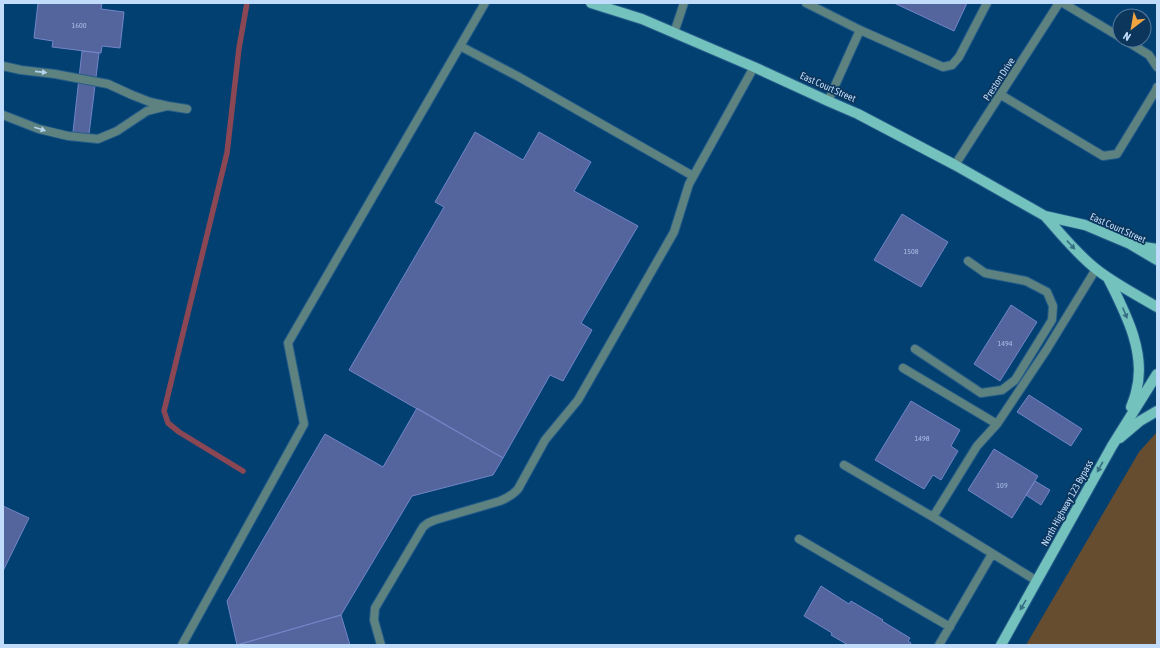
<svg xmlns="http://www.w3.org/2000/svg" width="1160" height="648" font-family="'Asap Condensed',sans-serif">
	<rect width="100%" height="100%" fill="#034072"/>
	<path fill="#674d2f" d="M1157,432V645H1026L1139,452Z"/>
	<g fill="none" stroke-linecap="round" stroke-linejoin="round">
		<path stroke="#8b4753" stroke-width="5.5" d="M243,471L179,432L168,423L164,411L227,153L239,48L247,3"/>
	</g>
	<path fill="#54659e" stroke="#7185c7" d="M38,3H102L101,9L124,12L120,48L102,46L101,53L52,47L53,41L34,38Z
		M894,3H967L954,31Z
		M82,51L99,53L89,134L73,132Z
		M475,132L523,160L539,132L591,162L574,191L638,226L581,323L592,330L563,381L550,375L503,458L349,370L444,207L435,202Z
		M902,214L948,242L921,287L874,260Z
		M1011,305L1037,322L1000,381L974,364Z
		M1029,395L1082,429L1071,446L1017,412Z
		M911,401L960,430L951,446L958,451L941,480L933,475L924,489L875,460Z
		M417,408L503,458L493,475L412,496L341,615L237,645L227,601L325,434L383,467Z
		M994,449L1038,476L1012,518L968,490Z
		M1035,481L1050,490L1041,505L1026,495Z
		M3,506L29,518L3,571Z
		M821,586L849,604L851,601L883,620L882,621L910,638L908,641L911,643L910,645H848L831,635L832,633L804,616Z
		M341,615L350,645H236H237Z"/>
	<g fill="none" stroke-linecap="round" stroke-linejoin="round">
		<defs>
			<path id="lane" d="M806,3L860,30L943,67L952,65L959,57L987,3
				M1063,3L1120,37
				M674,33L684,3
				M1125,40L1149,55L1157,67
				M460,46L519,77L693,176
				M3,66L21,70L55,74L108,84L132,95L150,102L168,106L187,109
				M1001,95L1103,156L1117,154L1156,90L1157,87
				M828,101L860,30
				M3,115L39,129L68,136L98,139L117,131L147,111L167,106
				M915,349L981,393L1002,390L1015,380L1052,320L1053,306L1047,292L1026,281L985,273L968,261
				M903,368L997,424
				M844,465L933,517L1037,581
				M933,517L977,446L997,424L1047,349L1096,269
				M799,539L950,627
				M182,645L304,424L288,343L485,3
				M381,645L374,620L375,608L423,527L428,523L435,520L500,501C507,498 513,495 518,489L545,440L578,400L674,232L689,184L754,67
				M939,645L992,554"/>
			<path id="street" d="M955,165L1059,3"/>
			<path id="primary" d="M591,3L642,19L754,67L828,101L858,114L955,165L1045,216L1085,225L1130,244L1157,260
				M1045,216C1061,234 1077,254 1096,269C1115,284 1137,295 1157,307
				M1137,246L1157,249
				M1108,278C1125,312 1147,353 1136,392C1135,397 1133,402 1131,407
				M1120,438L1140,421L1157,411
				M1001,645L1112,446L1157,374"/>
		</defs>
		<use href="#lane" stroke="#255c8a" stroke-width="10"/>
		<use href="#street" stroke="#255c8a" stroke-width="10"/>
		<use href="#primary" stroke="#255c8a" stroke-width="12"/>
		<use href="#lane" stroke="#5d827f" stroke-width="8"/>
		<use href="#street" stroke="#5d827f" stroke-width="8"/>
		<use href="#primary" stroke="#74c2bd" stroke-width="10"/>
	</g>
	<defs><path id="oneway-solid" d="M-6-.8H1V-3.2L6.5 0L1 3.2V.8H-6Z"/></defs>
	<g fill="#b6d3ee">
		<use href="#oneway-solid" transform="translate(41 72) rotate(6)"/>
		<use href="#oneway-solid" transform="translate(40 129) rotate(17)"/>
	</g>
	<g fill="#366e83">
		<use href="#oneway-solid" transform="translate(1071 245) rotate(47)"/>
		<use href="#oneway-solid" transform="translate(1125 313) rotate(68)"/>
		<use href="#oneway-solid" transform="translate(1100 467) rotate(119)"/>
		<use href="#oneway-solid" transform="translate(1023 605) rotate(120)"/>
	</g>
	<g text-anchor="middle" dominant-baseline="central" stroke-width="3.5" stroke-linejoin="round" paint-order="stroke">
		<g font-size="8" fill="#a5bee3">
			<text x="79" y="25">1600</text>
			<text x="911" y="251">1508</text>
			<text x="1005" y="343">1494</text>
			<text x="922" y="438">1498</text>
			<text x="1002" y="485">109</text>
		</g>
		<g font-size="10" fill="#c0dcfa" stroke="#0c365c">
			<text transform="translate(999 79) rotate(-57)">Preston Drive</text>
			<text transform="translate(828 87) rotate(24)">East Court Street</text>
			<text transform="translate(1118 228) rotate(24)">East Court Street</text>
			<text transform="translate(1067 503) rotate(-61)">North Highway 123 Bypass</text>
		</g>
	</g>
	<rect width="1160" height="648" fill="none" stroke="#c0dcfa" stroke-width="8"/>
	<g transform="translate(1132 28) rotate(211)"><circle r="19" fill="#0c365c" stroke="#54789b"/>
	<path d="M0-3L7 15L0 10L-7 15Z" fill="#f1a540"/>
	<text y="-6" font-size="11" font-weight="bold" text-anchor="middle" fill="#c0dcfa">N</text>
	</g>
</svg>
